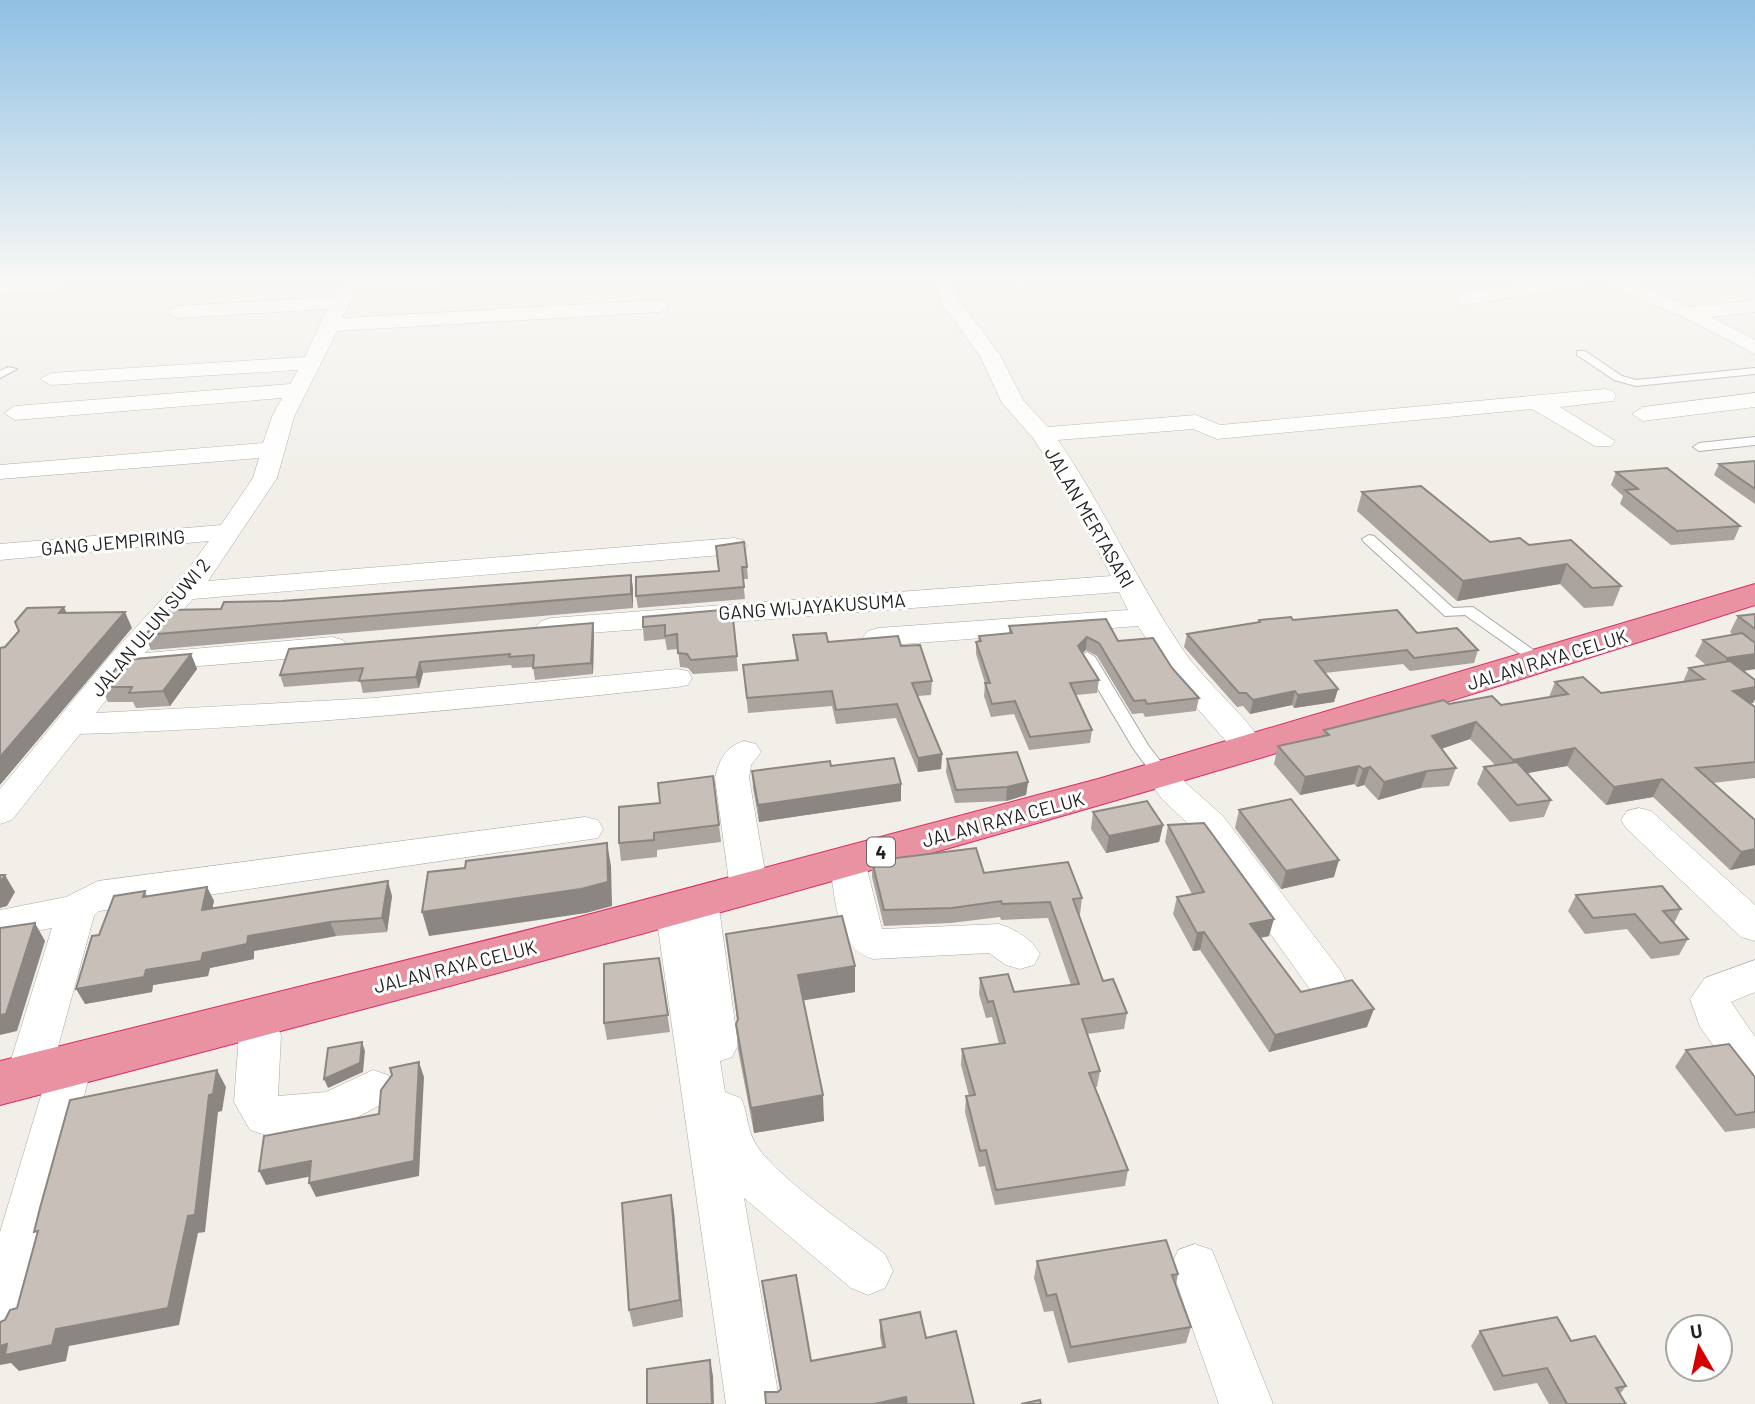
<svg xmlns="http://www.w3.org/2000/svg" width="1755" height="1404" font-family="Barlow,sans-serif">
	<rect width="100%" height="100%" fill="#f2efe9"/>
	<g fill="none" stroke-linecap="round" stroke-linejoin="round">
		<defs>
			<path id="lane" d="M1577,351H1585L1622,376L1636,380L1755,368V374L1636,386L1614,380L1577,355Z
				M8,367L17,369L0,378V371Z
				M1755,437V445L1699,451L1693,447L1699,443Z
				M1369,535L1374,536L1453,608L1473,607L1546,659L1549,662L1546,665H1536L1465,615L1445,616L1364,542L1362,539Z
				M1087,652L1095,657L1148,745L1167,770L1169,774L1167,778H1155L1133,748L1079,657Z"/>
			<path id="street" d="M43,281L61,282L63,286L54,292L0,294V282Z
				M346,281H442L433,287L357,291L342,318L660,300L670,306L660,312L337,331L294,417L277,478L208,581L734,538L743,540L747,546L743,552L734,554L193,599L145,653L332,637L343,640L347,646L343,652L332,655L128,672L96,713L374,698L677,669L688,671L692,678L688,685L677,687C478,708 280,728 80,734L12,820L0,824V789L108,658L183,576L209,541L0,560V544L221,525L253,478L259,458L0,479V465L263,443L272,417L282,398L15,420L4,413L15,406L290,384L298,370L51,385L40,379L51,373L305,357L327,309L177,318L167,312L177,306L333,297Z
				M933,281H951L959,300L1000,355L1023,400L1048,427L1196,415L1220,425L1605,389L1613,391L1616,396L1613,401L1560,407L1615,441L1611,446H1595L1532,409L1217,439L1193,429L1058,440C1104,507 1137,582 1183,650C1207,685 1243,711 1265,747L1261,754L1249,758L1237,754L1172,679L1138,626L878,646L868,643L863,637L868,631L878,628L1128,610L1119,592L551,636L541,633L536,627L541,621L551,618L1111,576L1066,488L1033,438L1002,403L980,356L940,301Z
				M1546,281H1591L1582,287L1462,305L1452,299L1462,293Z
				M1602,281H1627L1692,307L1755,300V312L1711,317L1755,340V354L1683,317L1604,285Z
				M1755,393V407L1643,421L1632,414L1643,407Z
				M744,741L756,744L761,752L751,765L749,778L768,889L762,899L749,903L736,899L730,889L715,778C719,760 726,746 744,741Z
				M1161,763L1173,766L1186,783L1223,816L1340,970L1346,981L1340,992L1326,997L1312,992L1199,834L1162,799L1144,774L1149,766Z
				M1639,808L1651,811L1755,905V941L1741,937L1627,829L1621,820L1627,811Z
				M585,817L598,820L603,829L598,838L99,911L94,916L56,1054L71,1048L86,1053L92,1066L25,1316L18,1334L0,1341V1232L43,1089L28,1094L13,1089L6,1076L52,928L0,938V910L66,897L98,881Z
				M847,848L860,852L865,861L882,929L999,924C1016,930 1031,938 1040,954L1034,965L1020,969L1006,965L989,953L873,959C834,947 836,895 829,861L834,852Z
				M699,887L712,891L718,901L738,1045L732,1057L720,1061L725,1092L741,1098C747,1111 747,1126 753,1139C768,1172 854,1230 885,1254L893,1271L885,1288L868,1295L851,1288L744,1198L780,1404H726L655,907L661,897L674,893L683,896L686,891Z
				M1755,960V992L1731,1002L1755,1037V1087L1740,1082L1700,1027L1690,999L1705,978Z
				M260,1018L275,1023L281,1035L278,1096L326,1092L373,1070L388,1075L395,1088L388,1101L333,1130L266,1135L250,1130L234,1102L239,1035L245,1023Z
				M1195,1244L1212,1250L1273,1404H1219L1171,1267L1178,1250Z"/>
			<path id="highway" d="M1755,584V605C1176,792 589,951 0,1105V1061L572,919L1098,779Z"/>
		</defs>
		<use href="#lane" stroke="#a9a9a9" stroke-width="2"/>
		<use href="#street" stroke="#a9a9a9" stroke-width="1"/>
		<use href="#highway" stroke="#dc2a67" stroke-width="2"/>
		<use href="#lane" fill="#fff" fill-rule="evenodd"/>
		<use href="#street" fill="#fff" fill-rule="evenodd"/>
		<use href="#highway" fill="#e892a2" fill-rule="evenodd"/>
	</g>
	<path fill="#aba49e" d="M1755,461V504L1714,475L1719,464Z
		M1616,472L1740,526L1734,540L1671,545L1620,504L1623,496L1611,485Z
		M1362,492L1490,542L1529,545L1621,586L1613,606L1584,608L1560,584L1457,601L1357,511Z
		M747,567L748,579H743L745,599L638,608L636,596L719,571Z
		M631,575L633,589V608L151,650L145,635L221,609L282,601Z
		M732,609L738,671L693,674L688,668L680,667L678,649L667,650L665,639L644,641L643,627Z
		M1755,614V669L1743,671L1755,680V699L1753,703H1750L1755,707V778L1713,783L1755,865L1730,870L1653,797L1606,805L1567,766L1527,773L1551,800L1544,817L1510,822L1477,784L1484,767L1495,765L1470,739L1441,749L1456,768L1449,786L1421,788L1378,800L1364,785L1357,787L1354,784L1300,795L1274,764L1278,746L1322,737L1324,730L1449,704L1501,705L1549,697L1555,682L1601,693L1683,682L1689,668L1706,665L1695,656L1703,640L1733,635L1730,632L1738,616Z
		M1259,620H1293L1417,633L1478,650L1474,663L1410,671L1403,664L1325,673L1338,689L1334,702L1294,708L1292,705L1250,714L1243,706L1237,707L1184,647L1187,634L1258,623Z
		M593,623L594,635L593,674L535,680L533,667L512,668L511,665L423,673L419,688L363,693L360,681L284,687L280,675Z
		M1009,626L1118,641L1172,668L1199,698L1196,711L1145,717L1143,713L1132,714L1097,656L1086,650L1082,653L1099,680L1097,693L1076,695L1092,730L1090,743L1029,750L1014,714L991,717L984,696L985,683L976,654V642H978L979,636L1009,633Z
		M793,635L828,642L901,646L932,681L931,695L918,696L942,754L941,769L918,772L896,718L836,724L832,706L748,713L743,665L796,660Z
		M191,654L197,669L170,706L136,708L133,702H108L101,687Z
		M947,759L1028,782L1026,795L1006,801L955,803L946,772Z
		M831,766L901,784V801L759,822L753,788L752,771Z
		M619,807L719,825L721,842L657,850V857L621,861L619,843Z
		M1239,810L1334,877L1281,889L1235,828Z
		M1093,812L1163,825L1159,842L1106,853L1091,829Z
		M1168,825L1269,936L1260,938L1301,992L1367,1027L1269,1052L1200,950L1193,951L1173,914L1177,897L1192,894L1165,842Z
		M872,861L984,873L1082,898L1080,914H1078L1103,981L1127,1013L1124,1029L1087,1034L1100,1071L1097,1087H1095L1128,1170L1125,1186L995,1205L985,1166L979,1167L965,1112L966,1096H969L961,1065L962,1049L999,1044L992,1017L986,1018L979,994L980,978L1014,992L1071,985L1048,918L1001,920L1000,917L951,923L884,926L872,877Z
		M207,887L214,901L212,908L392,896L387,932L336,936L254,951V959L210,968L208,976L153,985L152,992L85,1004L99,935L145,891L147,896Z
		M1576,895L1681,909L1674,923L1688,939L1679,955L1651,959L1627,929L1585,934L1568,911Z
		M726,934L855,966V992L803,1000L824,1121L754,1133L738,1050L736,1024L737,1020Z
		M659,958L670,1032L607,1040L604,1023Z
		M1686,1050L1755,1077V1128L1725,1132L1675,1067Z
		M671,1195L674,1212L683,1317L633,1327L629,1310Z
		M1037,1261L1178,1274L1176,1285L1191,1327L1186,1343L1068,1363L1053,1311L1044,1312L1034,1278Z
		M762,1281L811,1361L882,1347L880,1336V1320L926,1338L974,1404H766L780,1390L764,1297Z
		M1480,1331L1571,1341L1626,1386L1620,1394L1626,1404H1549L1537,1383L1494,1391L1471,1346Z"/>
	<path fill="#8b8681" d="M1567,564L1560,584L1457,601L1463,581Z
		M631,575L633,589V608L631,594Z
		M64,607L71,623L59,613Z
		M125,612L132,628L0,785V757Z
		M593,623L594,635L593,674L591,663Z
		M1087,637L1086,650L1077,658L1078,646Z
		M191,654L197,669L170,706L163,691Z
		M1755,654V669L1719,675L1727,658Z
		M420,662L423,673L419,688L416,677Z
		M1755,687V699L1753,703L1725,708L1733,691Z
		M1338,689L1334,702L1294,708L1298,695Z
		M1295,691L1292,705L1250,714L1253,700Z
		M1476,722L1470,739L1426,754L1432,736Z
		M1575,748L1567,766L1506,777L1513,760Z
		M942,754L941,769L918,772V758Z
		M1359,766L1354,784L1300,795L1305,777Z
		M1370,767L1364,785L1357,787L1363,769Z
		M1427,771L1421,788L1378,800L1384,782Z
		M1662,779L1653,797L1606,805L1614,787Z
		M1028,782L1026,795L1006,801L1007,787Z
		M901,784V801L759,822L758,805Z
		M1163,825L1159,842L1106,853L1109,836Z
		M607,843L611,866L612,906L586,913L429,936L422,912Z
		M1755,849V865L1730,870L1741,852Z
		M1339,860L1334,877L1281,889L1286,871Z
		M5,875L15,892L7,906L0,908V883Z
		M388,881L392,896L387,932L382,918Z
		M207,887L214,901L209,925L202,910Z
		M1274,919L1269,936L1245,941L1250,924Z
		M330,922L336,936L254,951V959L210,968L208,976L153,985L152,992L85,1004L76,989L146,970L203,953L248,936Z
		M35,923L45,941L17,1031L0,1035V1015Z
		M1204,932L1200,950L1193,951L1197,933Z
		M855,966V992L800,1001L798,975Z
		M1374,1009L1367,1027L1269,1052L1275,1035Z
		M362,1042L365,1051L363,1072L328,1088L324,1079Z
		M419,1062L424,1077L419,1176L316,1197L309,1183L414,1161Z
		M217,1070L226,1087L222,1111L218,1112L205,1232L198,1233L179,1325L69,1346L66,1361L19,1371L11,1363L0,1365V1346L209,1095Z
		M823,1095L824,1121L754,1133L751,1108Z
		M311,1161L318,1175L266,1185L259,1171Z
		M671,1195L674,1212L683,1317L680,1300Z
		M710,1360L713,1376L714,1404H712Z
		M906,1397V1404H874Z"/>
	<path fill="#c7bfb8" stroke="#8b8681" stroke-width="2" d="M1755,461V489L1719,464Z
		M1667,468L1740,526L1677,531L1625,490L1638,489L1616,472Z
		M1421,486L1490,542L1520,538L1529,545L1571,540L1621,586L1592,588L1567,564L1463,581L1362,492Z
		M744,542L747,567H742L744,587L636,596V577L719,571L716,546Z
		M631,575V594L145,635L168,610L221,609L224,602L282,601Z
		M64,607L59,613L125,612L0,757V648L5,647L19,631L15,622L27,608Z
		M732,609L737,656L691,660L687,654L678,653L677,634L665,636V625L643,627V617Z
		M1397,610L1417,633L1457,628L1478,650L1414,658L1407,650L1315,661L1338,689L1298,695L1295,691L1253,700L1246,693H1239L1187,634L1260,622L1259,620L1291,617L1293,620Z
		M1755,614V629L1738,616Z
		M1106,619L1118,641L1153,638L1172,668L1199,698L1147,704L1145,700L1134,701L1099,643L1087,637L1078,646L1099,680L1070,683L1092,730L1030,737L1015,701L992,704L985,683H990L976,642L981,641L979,636L1012,633L1009,626Z
		M593,623L591,663L533,668L534,655L509,657L510,654L420,662L416,677L359,681L363,668L280,675L289,649Z
		M826,633L828,642L898,636L901,646L920,645L932,681L912,683L942,754L918,758L897,704L836,710L832,691L747,698L743,665L798,660L793,635Z
		M1742,633L1755,643V654L1727,658L1703,640Z
		M191,654L163,691L129,693L132,687H101L123,660Z
		M1730,661L1755,680V687L1733,691L1755,707V762L1696,768L1755,820V849L1741,852L1662,779L1614,787L1575,748L1513,760L1476,722L1432,736L1456,768L1427,771L1384,782L1370,767L1363,769L1359,766L1305,777L1278,746L1329,735L1324,730L1444,700L1449,704L1492,696L1501,705L1568,694L1555,682L1583,677L1601,693L1704,679L1689,668Z
		M1017,752L1028,782L1007,787L956,790L947,759Z
		M894,758L901,784L758,805L752,771L830,761L831,766Z
		M1517,762L1551,800L1517,805L1484,767Z
		M713,776L719,825L654,833V840L619,843V807L660,803L658,783Z
		M1291,799L1339,860L1286,871L1239,810Z
		M1147,801L1163,825L1109,836L1093,812Z
		M1204,823L1274,919L1250,924L1301,992L1352,980L1374,1009L1275,1035L1204,932L1197,933L1177,897L1204,892L1168,825Z
		M607,843L608,882L581,889L422,912L428,872L465,868L466,861Z
		M976,848L984,873L1068,862L1082,898L1073,899L1103,981L1113,979L1127,1013L1082,1019L1100,1071L1089,1073L1128,1170L996,1190L986,1150L980,1151L966,1096L975,1095L962,1049L1005,1043L993,1001L988,1002L980,978L1008,974L1014,992L1079,984L1050,902L1002,904L1001,901L952,908L884,910L872,861Z
		M0,875H5L0,883Z
		M388,881L382,918L330,922L248,936L247,944L203,953L201,961L146,970L144,977L76,989L92,936L99,935L114,896L145,891L143,897L207,887L202,910Z
		M1662,886L1681,909L1663,911L1688,939L1660,943L1635,914L1593,918L1576,895Z
		M842,916L855,966L798,975L823,1095L751,1108L736,1024L738,1019L726,934Z
		M35,923L6,1014L0,1015V928Z
		M659,958L668,1015L604,1023V964Z
		M362,1042L360,1063L324,1079L328,1048Z
		M1729,1044L1755,1077V1112L1736,1115L1686,1050Z
		M419,1062L414,1161L309,1183L311,1161L259,1171L264,1136L379,1114L381,1090L392,1075L390,1068Z
		M217,1070L213,1094L209,1095L195,1215L188,1216L168,1308L56,1329L52,1345L5,1355L7,1344L0,1346V1322L5,1320L10,1310L17,1308L38,1231L34,1232L40,1208L70,1100Z
		M671,1195L680,1300L629,1310L622,1203Z
		M1166,1240L1178,1274L1172,1275L1191,1327L1071,1347L1056,1294L1047,1296L1037,1261Z
		M796,1275L811,1361L885,1347L880,1320L920,1312L926,1338L956,1331L974,1404H907L906,1397L874,1404H766L765,1392H778L781,1389L762,1281Z
		M1557,1317L1571,1341L1595,1336L1626,1386L1616,1388L1626,1404H1567L1547,1368L1503,1376L1480,1331Z
		M710,1360L712,1404H647V1369Z
		M1040,1400L1041,1404H1021Z"/>
	<linearGradient id="sky" x2="0" y2="1"><stop stop-color="#8fc0e4"/><stop offset="0.59" stop-color="#f9f8f5"/><stop offset="1" stop-color="#f9f8f5" stop-opacity="0"/></linearGradient>
	<rect width="1755" height="477" fill="url(#sky)"/>
	<g text-anchor="middle" dominant-baseline="central" stroke-width="6" stroke-linejoin="round" paint-order="stroke">
		<rect fill="#fff" stroke="#646464" stroke-width="2" x="867" y="837.5" width="28" height="29" rx="5"/>
		<g font-size="18" font-weight="bold" fill="#222">
			<text x="881" y="852">4</text>
		</g>
		<g font-size="19" fill="#222" stroke="#fff">
			<text transform="translate(1090 517) rotate(60)">JALAN MERTASARI</text>
			<text transform="translate(113 542) rotate(-5)">GANG JEMPIRING</text>
			<text transform="translate(812 606) rotate(-4)">GANG WIJAYAKUSUMA</text>
			<text transform="translate(150 627) rotate(-50)">JALAN ULUN SUWI 2</text>
			<text transform="translate(1547 659) rotate(-17)">JALAN RAYA CELUK</text>
			<text transform="translate(1003 819) rotate(-15)">JALAN RAYA CELUK</text>
			<text transform="translate(455 966) rotate(-14)">JALAN RAYA CELUK</text>
		</g>
	</g>
	<g transform="translate(1699 1348) rotate(351)"><circle r="33" fill="#ffffff" stroke="#a7a7a7" stroke-width="2"/>
	<path d="M0-5L12 26L0 18L-12 26Z" fill="#d40000"/>
	<text y="-10" font-size="19" font-weight="bold" text-anchor="middle" fill="#222222">U</text>
	</g>
</svg>
